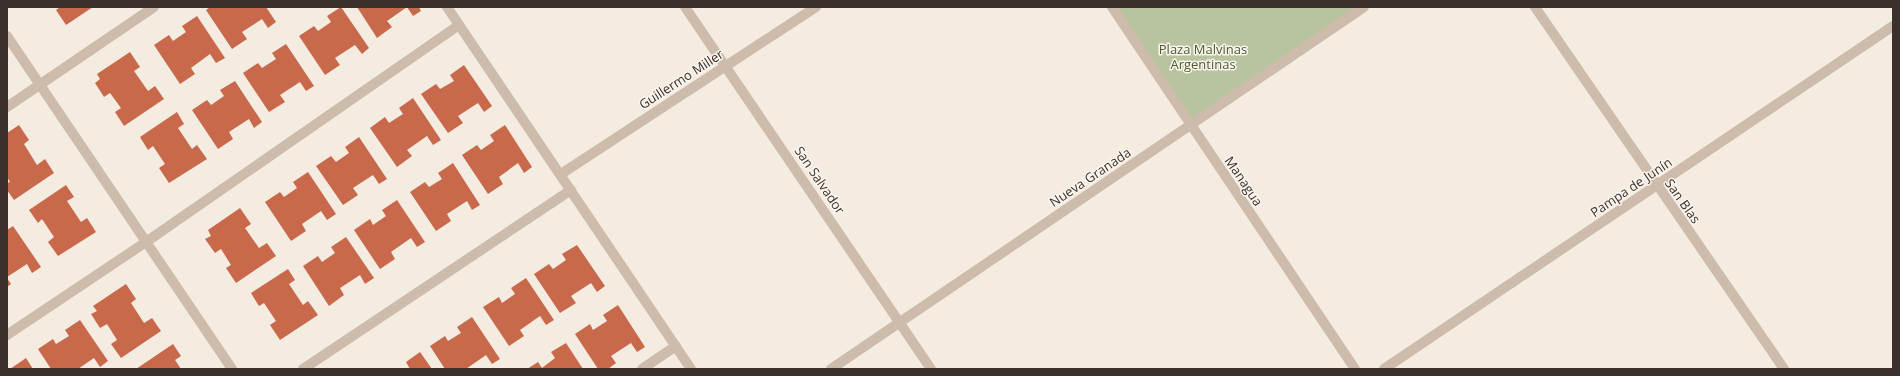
<svg xmlns="http://www.w3.org/2000/svg" width="1900" height="376" font-family="'Open Sans',sans-serif">
	<rect width="100%" height="100%" fill="#f4ebe1"/>
	<path fill="#b8c4a0" d="M1112,7H1364L1189,124Z"/>
	<path fill="#c8694b" d="M60,7H93L66,25L56,10Z
		M210,7H266L276,22L268,28L262,19L242,32L247,39L232,49L206,10Z
		M341,7L369,48L362,54L355,45L335,58L340,65L325,75L299,36L314,26L318,31L331,22L327,16Z
		M357,7H419L421,11L413,16L407,7L387,21L392,27L377,38Z
		M197,16L225,58L216,63L210,54L191,68L195,74L180,84L154,45L169,35L173,41L186,32L182,26Z
		M286,44L314,86L306,91L300,82L280,95L285,102L269,112L243,73L258,63L262,68L276,59L272,53Z
		M130,52L140,67L134,71L148,91L155,86L164,99L124,126L115,112L121,108L110,93L104,97L95,83L100,79L97,74Z
		M464,65L492,106L484,112L478,103L458,116L463,123L448,133L421,94L436,84L440,89L454,81L450,75Z
		M235,81L262,122L254,128L249,119L229,132L233,139L218,149L192,110L207,100L211,105L224,96L220,90Z
		M413,98L441,140L433,145L427,136L407,150L412,156L397,167L370,128L385,117L389,123L403,114L399,108Z
		M177,112L184,124L178,128L192,149L197,145L207,159L169,183L159,168L165,164L153,146L148,150L140,137Z
		M19,125L29,140L24,144L37,165L45,159L54,173L14,200L7,190V183L10,182L7,177V133Z
		M505,125L532,167L524,173L518,163L499,177L503,184L488,194L462,155L477,145L481,150L494,141L490,135Z
		M359,137L387,179L379,184L373,175L353,188L358,195L343,205L316,166L331,156L336,162L349,153L345,147Z
		M453,163L480,205L472,210L467,201L447,214L451,221L436,231L410,192L425,182L429,187L442,179L438,173Z
		M308,172L336,214L327,220L321,211L302,224L306,231L291,241L265,202L280,192L284,197L297,188L293,182Z
		M66,185L74,197L67,201L81,222L87,218L96,232L58,256L48,242L54,237L42,219L38,223L29,210Z
		M397,200L425,242L417,247L411,238L391,252L395,259L380,269L354,230L370,219L373,225L386,216L382,210Z
		M240,208L251,224L245,228L259,248L267,243L276,256L236,283L226,268L231,265L221,249L215,253L205,239L211,236L208,230Z
		M13,226L41,267L32,273L27,264L7,277V230Z
		M346,237L374,278L365,284L360,275L340,288L344,295L329,306L303,266L318,256L322,262L335,253L331,247Z
		M577,245L605,286L597,292L591,283L571,296L576,303L560,313L534,274L549,264L553,269L566,260L562,254Z
		M288,269L295,280L289,284L303,305L308,301L318,315L280,340L270,325L276,321L264,303L259,306L251,293Z
		M7,278L11,284L7,287Z
		M526,278L554,320L546,325L540,316L520,330L524,336L509,346L483,307L499,297L502,303L515,294L511,288Z
		M126,284L136,299L131,303L144,323L152,318L161,331L121,358L111,344L117,340L107,324L100,328L91,314L97,311L93,306Z
		M618,305L645,347L637,352L631,343L611,356L616,363L608,369H598L575,334L590,324L593,330L607,321L603,315Z
		M472,317L500,359L492,364L486,355L466,369H445L430,346L445,336L448,341L461,333L457,327Z
		M80,320L108,361L100,367L94,358L78,369H51L38,349L53,339L56,344L69,336L65,330Z
		M566,343L583,369H527L538,362L542,368L555,358L551,352Z
		M173,344L181,356L175,360L181,369H136Z
		M420,352L432,369H410L406,362Z
		M26,358L33,369H10Z"/>
	<g fill="none" stroke-linecap="round" stroke-linejoin="round">
		<path stroke="#cdbbac" stroke-width="10" d="M447,7L691,369
			M685,7L931,369
			M1112,7L1355,369
			M1535,7L1784,369
			M7,36L232,369
			M7,107L154,7
			M561,174L816,7
			M7,335L146,242L459,25
			M303,369L571,190
			M642,369L676,346
			M831,369L1364,7
			M1384,369L1893,26"/>
	</g>
	<g text-anchor="middle" dominant-baseline="central" stroke-width="3" stroke-linejoin="round" paint-order="stroke">
		<g font-size="13" fill="#4a5a2e" stroke="#fbf5ee">
			<text x="1203" y="49">Plaza Malvinas<tspan x="1203" dy="15">Argentinas</tspan></text>
		</g>
		<g font-size="13" fill="#3b302b" stroke="#fbf5ee">
			<text transform="translate(681 79) rotate(-33)">Guillermo Miller</text>
			<text transform="translate(1090 177) rotate(-34)">Nueva Granada</text>
			<text transform="translate(820 180) rotate(56)">San Salvador</text>
			<text transform="translate(1244 181) rotate(56)">Managua</text>
			<text transform="translate(1631 187) rotate(-34)">Pampa de Junín</text>
			<text transform="translate(1683 201) rotate(55)">San Blas</text>
		</g>
	</g>
	<rect width="1900" height="376" fill="none" stroke="#3b302b" stroke-width="16"/>
</svg>
